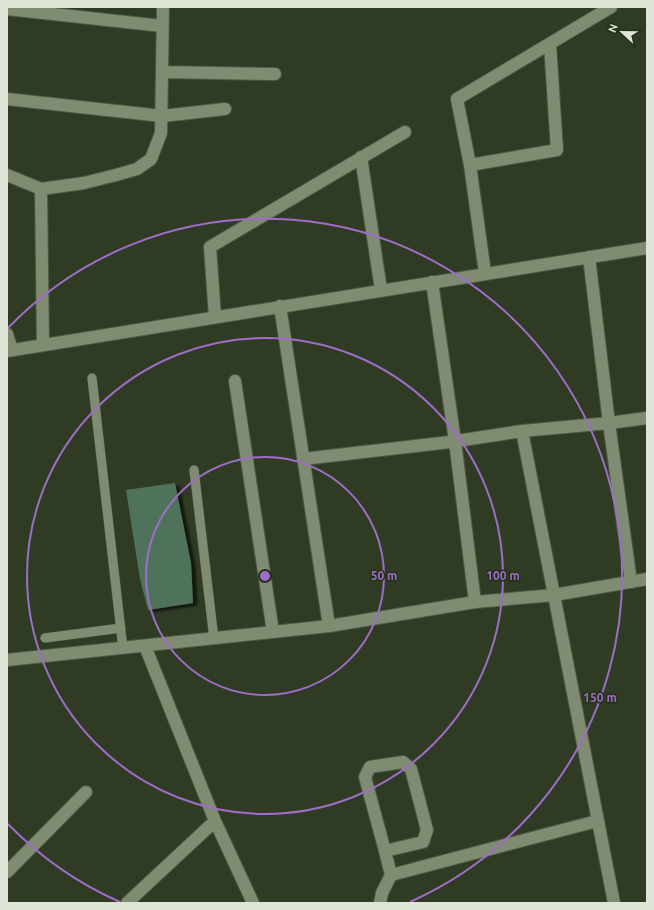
<svg xmlns="http://www.w3.org/2000/svg" width="654" height="910" font-family="Ubuntu,sans-serif">
	<defs>
		<filter id="shadow"><feDropShadow dx="4.5" dy="2.5" stdDeviation="1" flood-color="#0009"/></filter>
	</defs>
	<rect width="100%" height="100%" fill="#303b24"/>
	<path fill="#50735a" filter="url(#shadow)" d="M175,483L191,563L193,603L148,610L140,579L126,490Z"/>
	<g fill="none" stroke-linecap="round" stroke-linejoin="round">
		<defs>
			<path id="service" d="M92,378L123,649
				M194,470L214,639
				M45,638L121,628"/>
			<path id="minor" d="M7,9L162,26
				M162,72L275,74
				M7,99L162,116L225,109
				M361,157L381,290
				M470,165L557,150L550,44
				M7,175L41,189
				M589,257L609,423L631,582
				M485,273L470,165L457,99L611,7
				M432,282L455,441L475,602
				M280,306L329,626
				M215,317L210,247L405,132
				M7,334L12,350
				M43,345L41,189L84,183L116,175L137,169L151,159L161,133L163,7
				M7,351L647,248
				M235,381L273,632
				M522,431L554,595
				M303,459L450,442L522,431L609,423L647,418
				M145,646L215,821L253,903
				M7,872L86,792
				M391,875L597,821
				M127,903L215,821
				M380,903L382,893L391,875L385,851L423,842L427,830L411,769L403,762L370,767L365,777L385,851"/>
			<path id="tertiary" d="M554,595L614,903
				M7,660L329,626L475,602L554,595L647,579"/>
		</defs>
		<use href="#service" stroke="#4f5945" stroke-width="10"/>
		<use href="#minor" stroke="#4f5945" stroke-width="14"/>
		<use href="#tertiary" stroke="#4f5945" stroke-width="14"/>
		<use href="#service" stroke="#7f8c71" stroke-width="9"/>
		<use href="#minor" stroke="#7f8c71" stroke-width="12"/>
		<use href="#tertiary" stroke="#7f8c71" stroke-width="12"/>
	</g>
	<g fill="none" stroke="#9d6dc7" stroke-width="2">
		<circle cx="265" cy="576" r="119"/>
		<circle cx="265" cy="576" r="238"/>
		<path d="M120 902A357 357 0 0 1 8 824M8 328A357 357 0 1 1 410 902"/>
	</g>
	<circle cx="265" cy="576" r="6" fill="#9d6dc7" stroke="#26311a" stroke-width="2"/>
	<g font-size="12" text-anchor="middle" font-weight="bold" fill="#9d6dc7" stroke="#26311a" stroke-width="3" stroke-linejoin="round" paint-order="stroke">
		<text x="384" y="580">50 m</text>
		<text x="503" y="580">100 m</text>
		<text x="600" y="702">150 m</text>
	</g>
	<rect width="654" height="910" fill="none" stroke="#dde5d6" stroke-width="16"/>
	<g transform="translate(622 32) rotate(292)" stroke="#26311a" stroke-width="3" paint-order="stroke">
	<path d="M0-3L7 15L0 10L-7 15Z" fill="#dde5d6"/>
	<text y="-6" font-size="11" font-weight="bold" text-anchor="middle" fill="#dde5d6">N</text>
	</g>
</svg>
